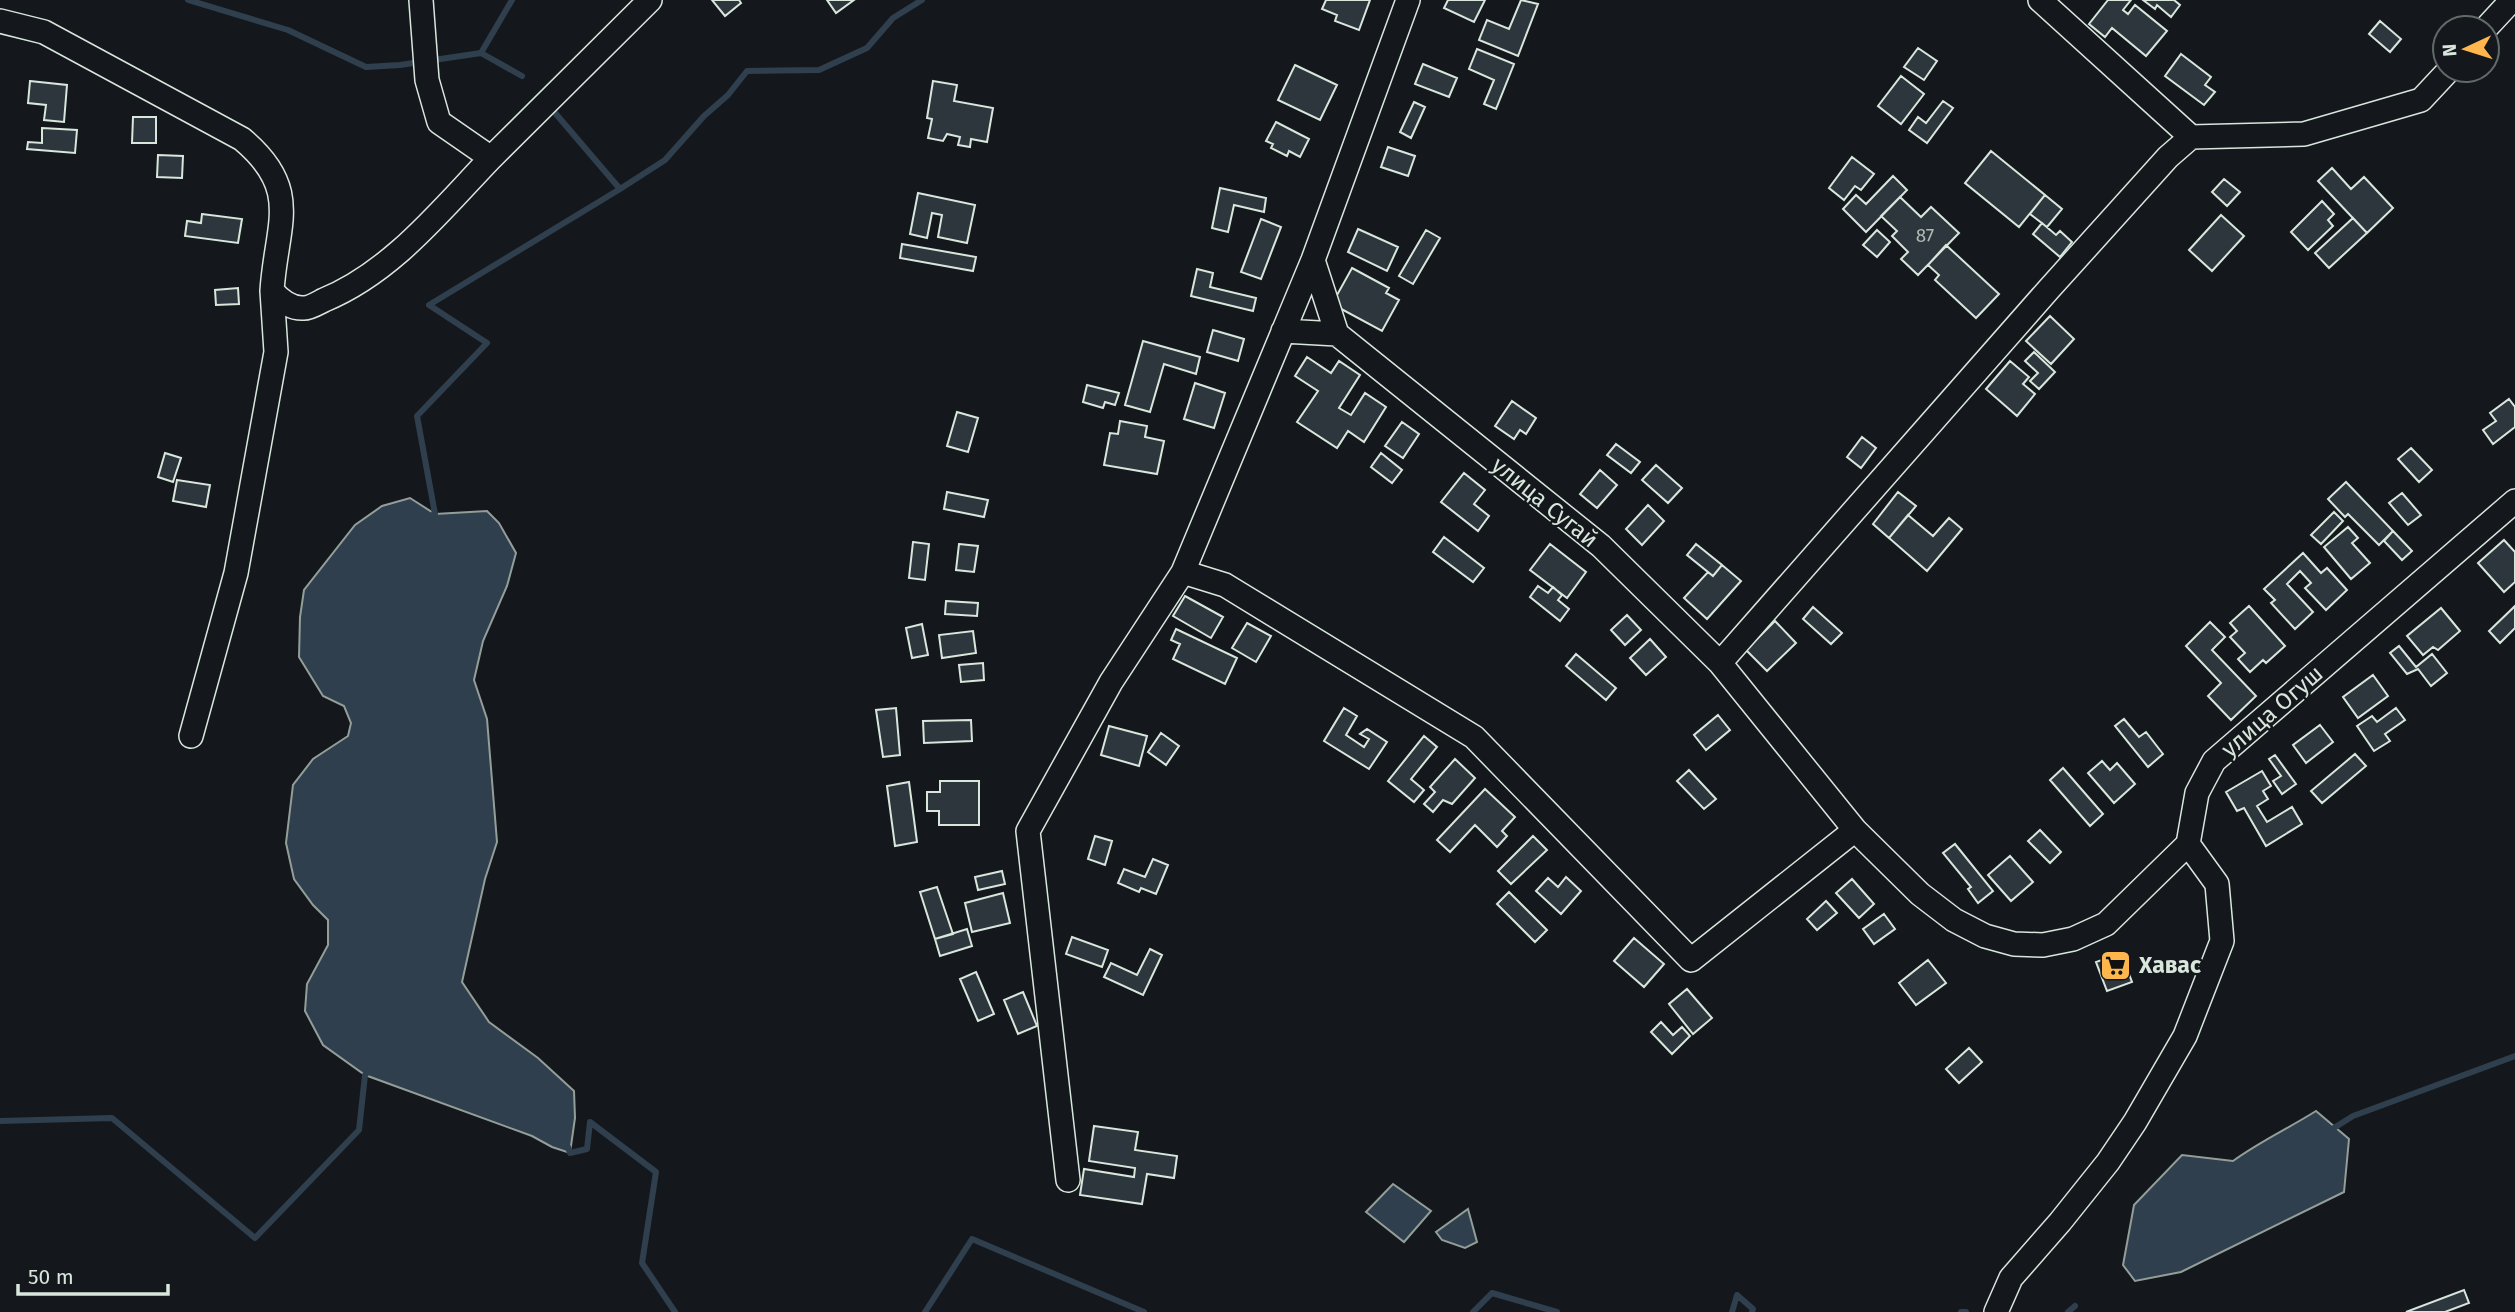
<svg xmlns="http://www.w3.org/2000/svg" width="2515" height="1312" font-family="'Fira Sans',sans-serif">
	<rect width="100%" height="100%" fill="#14181c"/>
	<path fill="#2f3f4d" stroke="#939e99" stroke-width="2" d="M410,498L435,514L487,511L499,523L516,553L507,586L483,641L474,680L487,719L497,842L485,879L462,982L489,1022L538,1058L574,1091L575,1118L570,1153L552,1147L532,1136L365,1075L323,1045L305,1011L307,984L328,945V920L313,905L294,879L286,843L293,785L313,759L348,736L351,723L344,706L323,696L299,657L300,617L304,590L355,525L382,506Z
		M2316,1111L2349,1139L2344,1192L2181,1272L2135,1281L2123,1265L2134,1205L2182,1155L2233,1161C2259,1142 2289,1128 2316,1111Z
		M1393,1184L1431,1211L1404,1242L1366,1212Z
		M1468,1209L1477,1242L1465,1248L1442,1240L1436,1232Z"/>
	<g fill="none" stroke-linecap="round" stroke-linejoin="round">
		<path stroke="#2f3f4d" stroke-width="6" d="M188,0L288,30L366,67L400,65L481,53
			M512,0L481,53L522,76
			M620,189L665,160L704,116L728,95L747,71L819,70L867,48L893,18L922,0
			M427,517L435,514L417,416L487,343L429,305L620,189L550,107
			M0,1121L112,1118L255,1238L359,1130L365,1075L369,1071
			M2329,1131L2353,1116L2515,1056
			M568,1147L570,1153L587,1149L590,1122L656,1172L642,1263L675,1312
			M925,1312L972,1239L1144,1312
			M1473,1312L1492,1293L1557,1312
			M1732,1312L1737,1295L1753,1309L1752,1312
			M1961,1312H1966
			M2068,1312L2075,1306"/>
	</g>
	<path fill="#2c363c" stroke="#d8e6dc" stroke-width="2" d="M712,0H739L741,3L725,16Z
		M827,0H854L836,13Z
		M1326,0H1370L1359,30L1335,21L1337,15L1322,9Z
		M1448,0H1485L1474,22L1444,8Z
		M1521,0L1538,4L1518,56L1479,40L1487,20L1509,29Z
		M2108,0H2131L2123,10L2128,14L2135,5L2167,31L2146,56L2112,28L2105,37L2089,24Z
		M2143,0H2174L2180,5L2171,17L2157,5L2155,9Z
		M2380,21L2401,39L2390,52L2369,34Z
		M1918,48L1937,61L1924,80L1904,67Z
		M1477,49L1514,64L1496,109L1484,104L1494,80L1469,69Z
		M2181,54L2211,77L2205,85L2215,92L2204,105L2165,76Z
		M1423,64L1457,78L1449,97L1415,84Z
		M1295,65L1337,85L1320,120L1278,100Z
		M1901,76L1924,94L1901,124L1878,106Z
		M30,81L67,85L64,122L44,120L46,105L28,103Z
		M933,81L957,85L954,101L993,108L987,142L971,139L970,147L958,145L960,137L947,134L943,141L928,138L932,119L927,118Z
		M1943,101L1953,108L1927,143L1909,130L1918,117L1926,123Z
		M1414,102L1425,107L1411,138L1400,132Z
		M133,117H156V143H132Z
		M1276,122L1309,139L1300,157L1289,151L1287,156L1271,148L1273,144L1266,141Z
		M42,128L77,130L75,153L27,149L28,142L42,143Z
		M1388,147L1415,156L1408,176L1381,167Z
		M1991,151L2045,195L2019,227L1965,183Z
		M158,155L183,156L182,178L157,177Z
		M1852,157L1874,174L1861,190L1855,186L1844,200L1829,188Z
		M2332,168L2351,189L2364,177L2393,208L2367,233L2318,181Z
		M1893,176L1907,190L1866,232L1843,209L1856,195L1866,204Z
		M2224,179L2240,192L2227,206L2212,192Z
		M1220,188L1266,198L1264,212L1234,205L1228,232L1212,228Z
		M918,193L975,205L967,243L938,237L942,215L932,213L927,238L910,234Z
		M2045,195L2062,209L2047,227L2030,214Z
		M1900,197L1921,217L1931,207L1959,233L1918,275L1901,259L1908,252L1892,236L1897,231L1881,216Z
		M2322,201L2334,214L2328,220L2333,226L2308,250L2291,232Z
		M202,214L242,219L238,243L185,236L187,221L201,223Z
		M2221,215L2244,236L2212,271L2189,250Z
		M2353,218L2367,233L2329,268L2315,253Z
		M1261,219L1281,227L1261,279L1241,272Z
		M2042,223L2056,235L2060,231L2072,242L2060,257L2033,234Z
		M1358,229L1398,247L1387,271L1348,252Z
		M1426,230L1440,238L1413,284L1399,276Z
		M1877,230L1890,242L1877,257L1863,245Z
		M902,244L976,257L973,271L900,258Z
		M1946,245L1999,294L1976,318L1935,280L1939,275L1928,265Z
		M1352,268L1389,288L1386,293L1399,300L1382,331L1332,304Z
		M1197,269L1213,273L1210,287L1256,298L1253,311L1191,296Z
		M238,288L239,304L216,305L215,290Z
		M2050,316L2074,339L2051,364L2026,341Z
		M1213,330L1244,339L1238,361L1207,352Z
		M1143,341L1200,357L1196,374L1164,364L1150,412L1125,405Z
		M2034,352L2055,372L2039,389L2030,381L2038,373L2025,361Z
		M1307,357L1331,373L1339,361L1360,375L1339,408L1351,415L1365,393L1386,407L1364,442L1348,431L1337,448L1297,422L1318,391L1295,376Z
		M2010,361L2029,377L2023,384L2035,394L2017,416L1986,389Z
		M1195,383L1225,393L1214,428L1184,419Z
		M1087,385L1119,393L1115,405L1105,402L1103,408L1083,402Z
		M2509,399L2515,407V427L2493,444L2483,430L2496,421L2490,413Z
		M1512,401L1536,418L1526,434L1520,430L1514,439L1495,426Z
		M957,412L978,418L968,452L947,446Z
		M1120,421L1147,426L1145,437L1164,441L1157,474L1104,465L1110,433L1118,434Z
		M1402,422L1419,434L1403,458L1385,446Z
		M1862,437L1876,448L1861,468L1847,457Z
		M1616,444L1640,462L1631,473L1607,455Z
		M2411,448L2432,470L2419,482L2398,459Z
		M165,453L181,458L173,482L158,477Z
		M1381,453L1402,470L1392,483L1371,467Z
		M1656,465L1682,488L1668,503L1642,480Z
		M1600,470L1617,485L1597,508L1580,494Z
		M1464,473L1485,490L1474,504L1489,516L1478,531L1441,502Z
		M177,480L210,485L206,507L173,501Z
		M2346,482L2393,531L2379,545L2348,514L2345,517L2328,499Z
		M947,492L988,500L984,517L944,509Z
		M1898,492L1916,506L1889,538L1873,524Z
		M2402,493L2421,515L2408,525L2389,503Z
		M1648,505L1664,521L1642,545L1626,529Z
		M2334,512L2343,521L2321,544L2311,535Z
		M1908,515L1933,536L1949,518L1962,529L1927,571L1889,538Z
		M2348,527L2358,538L2352,543L2370,563L2351,579L2324,547Z
		M2393,531L2412,551L2402,560L2384,541Z
		M1444,537L1484,568L1473,582L1433,552Z
		M2504,540L2515,552V582L2504,592L2478,563Z
		M913,542L929,544L925,580L909,578Z
		M959,544L978,546L974,572L956,570Z
		M1550,544L1586,572L1567,598L1530,570Z
		M1696,544L1722,565L1713,576L1687,555Z
		M2303,553L2321,573L2327,568L2347,590L2326,610L2305,588L2311,583L2300,571L2287,584L2313,612L2295,629L2271,603L2275,600L2264,589Z
		M1722,565L1741,581L1707,619L1684,598L1708,572L1713,576Z
		M1538,586L1548,593L1553,587L1562,595L1558,600L1569,609L1560,621L1530,597Z
		M1185,596L1223,617L1211,638L1173,616Z
		M946,601L978,603L977,616L945,614Z
		M2249,606L2285,646L2266,663L2263,660L2250,672L2238,659L2245,653L2230,637L2237,631L2230,623Z
		M2515,606V628L2500,643L2489,631Z
		M1813,607L1842,633L1831,644L1803,619Z
		M2441,608L2460,631L2438,650L2433,647L2423,655L2407,636Z
		M1627,615L1641,630L1625,645L1611,630Z
		M1775,621L1796,643L1767,671L1746,650Z
		M2210,622L2225,637L2212,650L2256,696L2231,720L2208,696L2221,683L2186,646Z
		M1247,623L1271,636L1256,662L1232,648Z
		M922,624L928,655L912,658L906,628Z
		M1176,629L1237,658L1225,684L1173,659L1180,644L1171,640Z
		M973,631L976,653L942,658L939,635Z
		M1650,639L1666,657L1646,675L1630,658Z
		M2399,646L2416,667L2432,654L2447,673L2431,686L2418,669L2407,674L2390,653Z
		M1576,654L1616,688L1606,700L1566,666Z
		M983,663L984,680L961,682L959,665Z
		M2373,675L2388,696L2358,718L2343,697Z
		M896,708L900,755L883,757L876,710Z
		M1344,708L1357,716L1346,735L1364,747L1369,739L1360,734L1367,729L1387,742L1369,769L1324,741Z
		M2396,708L2405,720L2385,734L2390,741L2374,751L2357,726L2372,716L2377,722Z
		M1718,715L1730,730L1706,750L1694,735Z
		M2124,719L2139,737L2146,732L2163,754L2148,767L2115,726Z
		M971,720L972,741L924,743L923,721Z
		M2320,725L2333,742L2306,763L2293,745Z
		M1109,726L1147,736L1139,766L1101,755Z
		M1161,733L1179,746L1166,765L1148,752Z
		M1424,736L1437,747L1411,779L1424,790L1414,802L1388,781Z
		M2355,754L2366,766L2322,803L2311,791Z
		M2275,755L2296,784L2282,794L2273,781L2281,776L2269,759Z
		M1455,759L1475,778L1452,804L1443,800L1433,812L1424,804L1435,792L1430,787Z
		M2102,761L2110,770L2117,763L2135,784L2114,803L2088,773Z
		M2063,768L2103,814L2090,826L2050,780Z
		M1689,770L1716,799L1704,809L1677,781Z
		M2262,771L2271,786L2263,791L2268,799L2257,806L2267,822L2292,807L2302,824L2266,846L2244,808L2237,811L2226,792Z
		M940,781H979V825H939V811H927V792H940Z
		M909,782L917,842L895,846L887,786Z
		M1485,789L1515,817L1502,831L1507,836L1497,847L1475,825L1450,852L1437,840Z
		M2040,830L2061,852L2050,863L2028,841Z
		M1095,836L1112,841L1105,865L1088,859Z
		M1533,836L1547,850L1511,884L1498,871Z
		M1955,844L1993,891L1978,903L1968,889L1971,887L1943,853Z
		M2010,856L2033,882L2011,901L1988,875Z
		M1153,859L1168,865L1156,894L1141,888L1139,892L1118,883L1124,869L1145,877Z
		M1002,871L1005,884L978,890L975,877Z
		M1566,877L1581,891L1561,914L1536,891L1548,878L1558,887Z
		M1852,879L1874,904L1859,918L1836,893Z
		M937,887L953,934L935,939L920,892Z
		M1509,892L1547,930L1535,942L1497,904Z
		M1003,893L1010,923L972,932L965,903Z
		M1826,901L1837,913L1817,930L1807,919Z
		M1884,914L1895,929L1874,944L1863,929Z
		M967,929L972,946L940,956L935,939Z
		M1072,937L1108,950L1102,967L1066,954Z
		M1634,938L1664,964L1644,987L1614,961Z
		M1150,949L1162,955L1143,995L1104,977L1111,963L1137,975Z
		M2121,953L2132,982L2107,991L2096,962Z
		M1928,960L1946,983L1916,1005L1899,983Z
		M976,972L994,1014L978,1021L960,979Z
		M1687,989L1712,1018L1693,1034L1669,1004Z
		M1023,992L1037,1026L1018,1034L1004,1000Z
		M1661,1022L1673,1035L1682,1027L1690,1036L1672,1054L1651,1032Z
		M1969,1048L1982,1062L1959,1083L1946,1069Z
		M1094,1126L1138,1132L1135,1150L1177,1156L1174,1178L1147,1174L1142,1204L1080,1195L1084,1169L1134,1177L1135,1168L1089,1161Z
		M2464,1290L2469,1303L2445,1312H2406Z"/>
	<g fill="none" stroke-linecap="round" stroke-linejoin="round">
		<defs>
			<path id="minor" d="M421,0L427,80L439,122L491,158L650,0
				M2040,0L2191,137
				M0,21L44,32L242,139C303,190 276,225 272,291C280,300 291,309 304,308C310,308 318,303 324,300C392,272 441,210 491,158
				M2486,28L2512,0
				M2191,137L2304,134L2421,100L2449,70
				M1313,260L1337,334L1601,546L1720,663L1855,830L1920,894L1954,920L1985,936L2014,944L2043,945L2073,939L2106,924L2188,844L2197,793L2214,761L2515,501
				M1283,331L1337,334
				M1183,572L1225,585L1474,737L1691,960L1855,830
				M1720,663L2049,289L2168,157L2191,137
				M191,736L236,573L276,352L272,291
				M1068,1180L1028,831L1111,682L1183,572L1313,260L1408,0
				M1996,1312L2011,1278L2060,1222L2108,1162L2135,1122L2185,1036L2222,941L2217,884L2188,844"/>
		</defs>
		<use href="#minor" stroke="#d8e6dc" stroke-width="26"/>
		<use href="#minor" stroke="#14181c" stroke-width="23"/>
	</g>
	<defs>
		<symbol id="supermarket-square" viewBox="-11 -11 22 22"><rect x="-9" y="-9" width="18" height="18" rx="4" fill="#ffb74d" stroke="#14181c"/><path d="M-6-5.5h2.5l.6 2H6L4.5 2H-2.5L-4.4-4H-6ZM-1.5 3.2a1.3 1.3 0 1 0 .1 0ZM3 3.2a1.3 1.3 0 1 0 .1 0Z" fill="#111"/></symbol>
	</defs>
	<g fill-rule="evenodd">
		<use href="#supermarket-square" x="2098" y="948" width="35" height="35"/>
	</g>
	<g text-anchor="middle" dominant-baseline="central" stroke-width="5" stroke-linejoin="round" paint-order="stroke">
		<g font-size="19" fill="#adbab4">
			<text x="1925" y="235">87</text>
		</g>
		<g font-size="23" fill="#d8e6dc" stroke="#14181c">
			<text transform="translate(1545 502) rotate(39)">улица Сугай</text>
			<text transform="translate(2272 711) rotate(-41)">улица Огуш</text>
		</g>
		<g font-size="23" font-weight="bold" fill="#d8e6dc" stroke="#14181c" text-anchor="start">
			<text x="2139" y="965">Хавас</text>
		</g>
	</g>
	<g transform="translate(2466 49) rotate(266)"><circle r="33" fill="#14181c" stroke="#626a69" stroke-width="2"/>
	<path d="M0-5L12 26L0 18L-12 26Z" fill="#ffb74d"/>
	<text y="-10" font-size="19" font-weight="bold" text-anchor="middle" fill="#d8e6dc">N</text>
	</g>
	<path d="M18 1284v10h150v-10" fill="none" stroke="#d8e6dc" stroke-width="3.5"/>
	<text x="28" y="1284" font-size="21" fill="#d8e6dc" stroke="#14181c" stroke-width="5" paint-order="stroke">50 m</text>
</svg>
